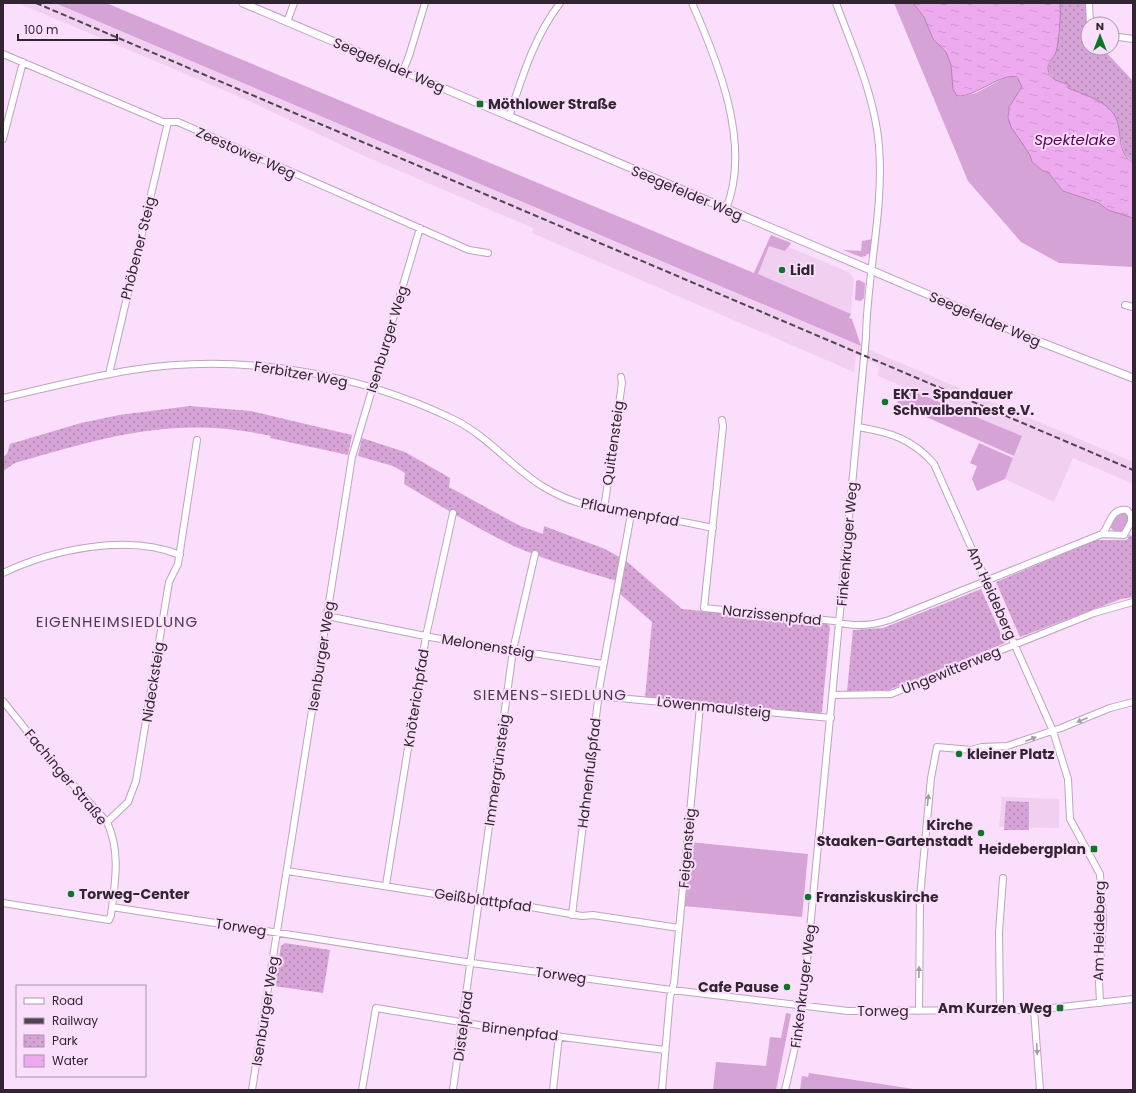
<svg xmlns="http://www.w3.org/2000/svg" width="1136" height="1093" font-family="Poppins,sans-serif">
	<defs>
		<pattern id="park-dots" width="8" height="8" patternUnits="userSpaceOnUse"><rect width="8" height="8" fill="#d5a3d5"/><path d="M2 2h.1M6 6h.1" fill="none" stroke="#ad85ad" stroke-width="1.8" stroke-linecap="round"/></pattern>
		<pattern id="water-ripples" width="26" height="14" patternUnits="userSpaceOnUse"><rect width="26" height="14" fill="#eeaaef"/><path d="M2 4q2-2 4 0t4 0M15 11q2-2 4 0t4 0" fill="none" stroke="#cc92cd"/></pattern>
	</defs>
	<rect width="100%" height="100%" fill="#fbdefb"/>
	<path fill="#f0cff0" d="M18,3H55L1133,462V484L1073,458L1054,502L1005,479L1022,436L878,376L879,365L856,355L854,372L532,233L533,228L360,154L247,100Z
		M771,235L791,243L789,247L850,273L854,279L851,314L754,273Z
		M1002,797L1059,799V828L999,827Z"/>
	<path fill="#d5a3d5" d="M55,3H106L754,273L771,235L791,243L785,251L769,246L758,274L851,314L849,318L852,319L861,346Z
		M894,3H913L924,17L933,39L946,52L951,65L953,86L958,97L976,93L1004,78L1014,76L1020,81L1022,87L1009,107L1008,118L1030,155L1032,162L1043,171L1048,172L1063,191L1099,203L1108,210L1133,218V267L1059,263L1021,242L968,181Z
		M873,239L871,254H867L866,256L861,257L843,250L861,251L862,241Z
		M859,280L865,283L864,298L861,301L855,300L856,281Z
		M903,387L1022,436L1014,456L897,404Z
		M979,443L1013,458L1005,479L977,491L972,479L977,466L970,463Z
		M1125,512L1128,515L1130,521L1123,533L1114,532L1110,526L1115,514Z
		M690,842L808,854L802,917L684,906Z
		M786,1013L791,1014L776,1090H713L716,1062L766,1066L770,1037L781,1038Z
		M809,1073L920,1090H800L802,1076L808,1077Z"/>
	<path fill="url(#park-dots)" d="M1060,3H1086L1088,48H1102L1133,81V163L1124,153L1119,130L1108,108L1087,96L1068,88V84C1057,82 1051,79 1048,68L1056,49Z
		M190,406L251,411L352,435L348,455L270,438L271,436C175,415 106,437 15,463L3,471V457L7,454L10,444L81,423L119,415Z
		M362,438L405,452L450,478L449,487L520,526L543,534L544,526L605,549L621,558L617,581C583,571 548,561 516,547C477,529 441,506 404,484L405,473L393,466L358,456Z
		M1129,535L1133,536V597L1121,599L1020,637L996,582L1096,540H1127Z
		M625,560L682,609L827,623L830,627L822,712L819,715L645,698L652,622L619,593Z
		M981,589L1005,643L889,690L847,691L853,630L883,628Z
		M1006,801L1029,802V830H1004Z
		M285,943L330,950L323,993L274,986L281,946Z"/>
	<path fill="url(#water-ripples)" stroke="#b582b6" d="M913,3H1060C1061,14 1059,42 1056,52C1054,58 1047,63 1048,69C1049,80 1060,82 1068,84V88C1082,94 1102,99 1112,112C1125,127 1114,151 1133,163V218L1108,210L1099,203L1063,191L1048,172L1043,171L1032,162L1030,155L1011,127L1008,118L1009,107L1022,87L1017,77C1002,72 976,97 957,96L953,89L951,65L946,52L933,39L924,17Z"/>
	<g fill="none" stroke-linecap="round" stroke-linejoin="round">
		<defs>
			<path id="minor" d="M692,3C718,62 752,145 726,209
				M1089,3L1090,24
				M287,22L294,3
				M1112,36L1133,39
				M3,54L156,119L163,122H178L469,250L488,253
				M403,71L409,56L425,3
				M509,117C522,77 534,37 560,3
				M3,139L23,62
				M1125,305L1133,307
				M109,374L168,122
				M3,398C46,388 89,377 132,370C240,353 357,372 455,420C487,436 512,467 542,486C576,507 604,509 642,515C666,518 689,523 713,528
				M722,420L723,426L704,608L834,621C852,627 871,626 889,620L1102,534L1124,535L1131,522V515L1127,510C1110,508 1111,524 1102,534
				M858,427C889,432 913,439 934,464L1053,731L1068,779L1070,819L1100,874L1103,920L1099,981L1100,1003
				M604,509L622,383L621,377
				M3,573C51,550 128,533 180,555
				M327,616L435,638L603,664
				M833,695L891,694L1094,613L1133,602
				M598,696L831,718
				M3,701L46,755L107,822C121,852 115,883 111,915L109,920L3,903
				M107,822L128,802L136,781L169,582L178,564L197,440
				M287,871L480,901L525,906L582,916L593,915L679,928
				M386,885L426,636L453,513
				M112,907L472,963L664,989L848,1011L1034,1010L1133,999
				M572,915L600,684L631,514
				M1034,1010L1040,1090
				M919,1011L920,897L931,778L937,747L971,750L982,747L1007,746L1061,728L1110,708L1133,702
				M1000,1011L999,932L1003,878
				M252,1090L352,457L420,228
				M362,1090L376,1008L515,1031L665,1050
				M453,1090L513,650L535,554
				M553,1090L559,1036
				M662,1090L670,997L674,983L700,706
				M785,1090L798,1034L804,993L866,337C867,273 884,211 879,146C875,96 853,49 836,3"/>
			<path id="tertiary" d="M243,3L1035,340L1133,378"/>
		</defs>
		<use href="#minor" stroke="#bea3be" stroke-width="8"/>
		<use href="#tertiary" stroke="#bea3be" stroke-width="9"/>
		<use href="#minor" stroke="#fff" stroke-width="6"/>
		<use href="#tertiary" stroke="#fff" stroke-width="7"/>
		<path stroke="#514351" stroke-width="2" stroke-dasharray="6 3" stroke-linecap="butt" d="M36,3L1133,470"/>
	</g>
	<defs><path id="oneway-solid" d="M-6-.8H1V-3.2L6.5 0L1 3.2V.8H-6Z"/></defs>
	<g fill="#a29da2">
		<use href="#oneway-solid" transform="translate(1082 720) rotate(157)"/>
		<use href="#oneway-solid" transform="translate(1031 739) rotate(-21)"/>
		<use href="#oneway-solid" transform="translate(928 800) rotate(-84)"/>
		<use href="#oneway-solid" transform="translate(919 972) rotate(-89)"/>
		<use href="#oneway-solid" transform="translate(1037 1049) rotate(86)"/>
	</g>
	<g fill="#0c7527" stroke="#fbdefb" stroke-width="1.5">
		<rect x="476" y="100" width="8" height="8" rx="2"/>
		<circle cx="782" cy="270" r="4"/>
		<circle cx="885" cy="402" r="4"/>
		<circle cx="959" cy="754" r="4"/>
		<circle cx="981" cy="833" r="4"/>
		<rect x="1090" y="845" width="8" height="8" rx="2"/>
		<circle cx="71" cy="894" r="4"/>
		<circle cx="808" cy="897" r="4"/>
		<circle cx="787" cy="987" r="4"/>
		<rect x="1056" y="1004" width="8" height="8" rx="2"/>
	</g>
	<g text-anchor="middle" dominant-baseline="central" stroke-width="4" stroke-linejoin="round" paint-order="stroke">
		<g font-size="14" fill="#302530" stroke="#fbdefb">
			<text transform="translate(389 65) rotate(23)">Seegefelder Weg</text>
			<text transform="translate(246 153) rotate(24)">Zeestower Weg</text>
			<text transform="translate(687 193) rotate(23)">Seegefelder Weg</text>
			<text transform="translate(138 248) rotate(-76)">Phöbener Steig</text>
			<text transform="translate(985 319) rotate(23)">Seegefelder Weg</text>
			<text transform="translate(387 339) rotate(-73)">Isenburger Weg</text>
			<text transform="translate(301 374) rotate(10)">Ferbitzer Weg</text>
			<text transform="translate(613 443) rotate(-82)">Quittensteig</text>
			<text transform="translate(630 512) rotate(11)">Pflaumenpfad</text>
			<text transform="translate(847 544) rotate(-85)">Finkenkruger Weg</text>
			<text transform="translate(992 593) rotate(66)">Am Heideberg</text>
			<text transform="translate(772 615) rotate(6)">Narzissenpfad</text>
			<text transform="translate(488 646) rotate(9)">Melonensteig</text>
			<text transform="translate(321 656) rotate(-81)">Isenburger Weg</text>
			<text transform="translate(951 670) rotate(-22)">Ungewitterweg</text>
			<text transform="translate(153 682) rotate(-81)">Nidecksteig</text>
			<text transform="translate(416 698) rotate(-81)">Knöterichpfad</text>
			<text transform="translate(714 707) rotate(6)">Löwenmaulsteig</text>
			<text transform="translate(497 770) rotate(-82)">Immergrünsteig</text>
			<text transform="translate(589 773) rotate(-83)">Hahnenfußpfad</text>
			<text transform="translate(66 777) rotate(50)">Fachinger Straße</text>
			<text transform="translate(687 848) rotate(-85)">Feigensteig</text>
			<text transform="translate(483 900) rotate(8)">Geißblattpfad</text>
			<text transform="translate(241 927) rotate(9)">Torweg</text>
			<text transform="translate(1099 931) rotate(-89)">Am Heideberg</text>
			<text transform="translate(561 975) rotate(8)">Torweg</text>
			<text transform="translate(803 986) rotate(-83)">Finkenkruger Weg</text>
			<text transform="translate(265 1011) rotate(-81)">Isenburger Weg</text>
			<text x="883" y="1011">Torweg</text>
			<text transform="translate(463 1026) rotate(-82)">Distelpfad</text>
			<text transform="translate(520 1031) rotate(7)">Birnenpfad</text>
		</g>
		<g font-size="14" font-weight="bold" fill="#302530" stroke="#fbdefb" text-anchor="start">
			<text x="488" y="104">Möthlower Straße</text>
			<text x="790" y="270">Lidl</text>
			<text x="893" y="394">EKT - Spandauer<tspan x="893" dy="16">Schwalbennest e.V.</tspan></text>
			<text x="967" y="754">kleiner Platz</text>
			<text x="973" y="825" text-anchor="end">Kirche<tspan x="973" dy="16">Staaken-Gartenstadt</tspan></text>
			<text x="1086" y="849" text-anchor="end">Heidebergplan</text>
			<text x="79" y="894">Torweg-Center</text>
			<text x="816" y="897">Franziskuskirche</text>
			<text x="779" y="987" text-anchor="end">Cafe Pause</text>
			<text x="1052" y="1008" text-anchor="end">Am Kurzen Weg</text>
		</g>
		<g font-size="15" font-style="italic" fill="#57015b" stroke="#fbdefb">
			<text x="1075" y="139">Spektelake</text>
		</g>
		<g font-size="15" letter-spacing="1" fill="#4f384f" stroke="#fbdefb">
			<text x="117" y="621">EIGENHEIMSIEDLUNG</text>
			<text x="550" y="694">SIEMENS-SIEDLUNG</text>
		</g>
	</g>
	<rect width="1136" height="1093" fill="none" stroke="#302530" stroke-width="8"/>
	<rect x="16" y="985" width="130" height="92" fill="#fbdefb" stroke="#aa94aa"/>
	<rect x="24" y="998" width="20" height="6" fill="#ffffff" stroke="#aa94aa"/>
	<text x="52" y="1005" font-size="12" fill="#302530">Road</text>
	<rect x="24" y="1018" width="20" height="6" fill="#514351" stroke="#aa94aa"/>
	<text x="52" y="1025" font-size="12" fill="#302530">Railway</text>
	<rect x="24" y="1035" width="20" height="12" fill="url(#park-dots)" stroke="#aa94aa"/>
	<text x="52" y="1045" font-size="12" fill="#302530">Park</text>
	<rect x="24" y="1055" width="20" height="12" fill="url(#water-ripples)" stroke="#aa94aa"/>
	<text x="52" y="1065" font-size="12" fill="#302530">Water</text>
	<g transform="translate(1100 36)"><circle r="19" fill="#fbdefb" stroke="#aa94aa"/>
	<path d="M0-3L7 15L0 10L-7 15Z" fill="#0c7527"/>
	<text y="-6" font-size="11" font-weight="bold" text-anchor="middle" fill="#302530">N</text>
	</g>
	<path d="M18 34v6h99v-6" fill="none" stroke="#302530" stroke-width="2"/>
	<text x="24" y="34" font-size="12" fill="#302530" stroke="#fbdefb" stroke-width="3" paint-order="stroke">100 m</text>
</svg>
